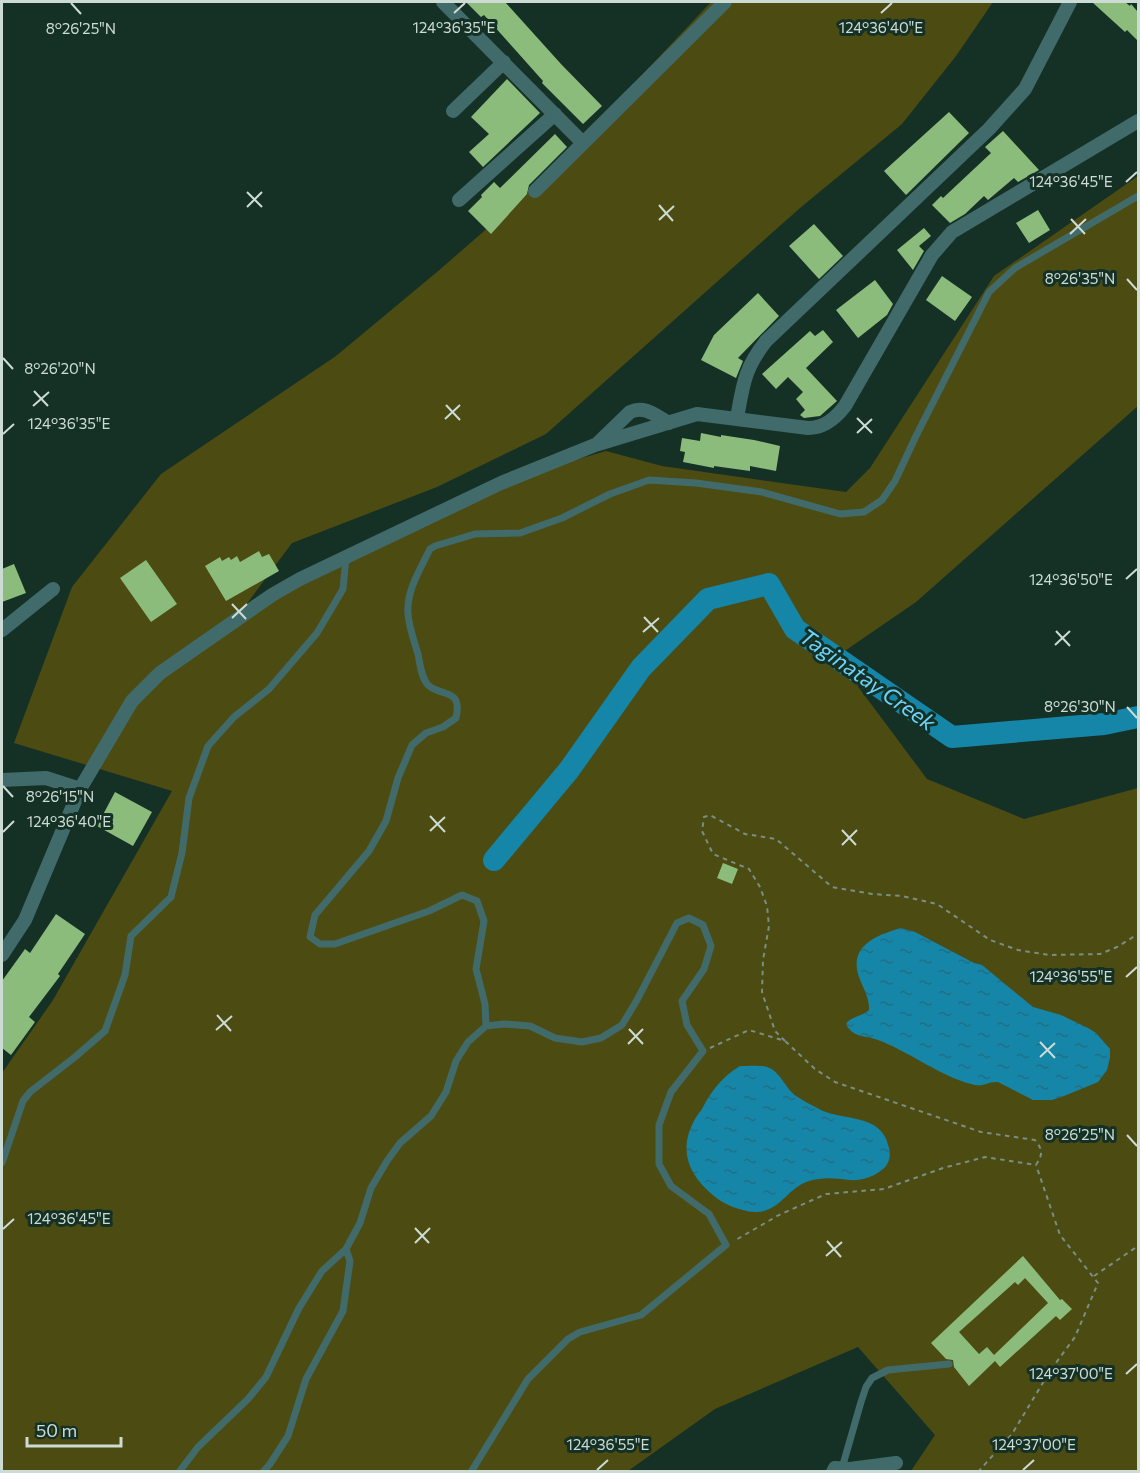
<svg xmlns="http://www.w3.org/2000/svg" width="1140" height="1473" font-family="Commissioner,sans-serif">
	<defs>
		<pattern id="water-ripples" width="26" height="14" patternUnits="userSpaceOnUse" patternTransform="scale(1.5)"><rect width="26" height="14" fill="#1586a8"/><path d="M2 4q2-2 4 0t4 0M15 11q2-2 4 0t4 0" fill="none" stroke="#236e84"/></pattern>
	</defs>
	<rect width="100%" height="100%" fill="#153126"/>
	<path fill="#4c4b12" d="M711,2H993L956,56L902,124L800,208L546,434L437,487L292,543L234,621L365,551L504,487L562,464L606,451L662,466L846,492L870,468L994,276L1138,176V406L916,602L836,657L927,779L1024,819L1138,788V1471H911L935,1435L858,1347L715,1409L628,1471L2,1472V1073L53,1000L172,791L14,743L72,587L161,474L336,356L437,272L544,179Z"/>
	<path fill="url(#water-ripples)" d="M901,928L915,932L974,963L982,965L1033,1007L1061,1015L1088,1028L1096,1033L1110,1049V1057L1107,1070L1098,1082L1064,1096L1052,1100H1033L998,1082C987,1081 984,1088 971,1084C938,1075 910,1052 878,1040C865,1035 853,1038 846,1024C850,1017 863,1016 869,1010C870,995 859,983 857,969C853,943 881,934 901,928Z
		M740,1066C748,1066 760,1065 767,1067C780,1071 785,1088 796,1096C803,1101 812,1105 819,1109C843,1122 882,1112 889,1148C891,1156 889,1164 883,1169C874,1177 861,1181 849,1180C836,1178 822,1177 809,1181C788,1187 779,1213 755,1212C740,1211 725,1205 714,1196C689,1176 678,1151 694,1121C696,1117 699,1113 702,1109C711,1091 722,1077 740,1066Z"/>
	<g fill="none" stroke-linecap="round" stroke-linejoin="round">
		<path stroke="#1586a8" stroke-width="22" d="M494,860L569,770L641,668L708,599L769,584L795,629L952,737L1104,724L1138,717"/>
	</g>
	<path fill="#8bbc7b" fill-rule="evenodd" d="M466,2H505L561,64L602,106L583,124L542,83L543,81L484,15L481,17Z
		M1092,2H1125L1130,6L1131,4L1138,12V41L1127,30L1125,32Z
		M507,79L540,113L483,167L469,152L489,134L471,117Z
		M949,112L969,133L906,195L884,171Z
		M1003,131L1039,170L1018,182L1014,178L988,200L984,196L965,214L950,223L932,205L941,196L943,198L991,153L985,147Z
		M555,134L567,147L529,185L527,194L491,234L468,211L482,197L481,195L494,182L500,188Z
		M1038,210L1050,230L1029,243L1016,223Z
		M814,224L843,256L819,279L789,246Z
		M924,228L931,236L919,246L924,251L913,270L897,250Z
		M942,276L972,297L955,321L926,300Z
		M875,280L893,304L887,315L858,338L836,310Z
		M758,293L779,316L738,358L743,361L736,378L701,360L714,335Z
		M823,330L833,342L806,368L837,401L820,416L804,418L800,415L805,410L796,399L803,392L788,377L776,389L762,374L810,331L815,336Z
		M701,433L721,437V435L754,440L780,446L776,471L750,466V471L714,466V468L683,462L685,452L680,451L682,438L700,441Z
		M259,551L262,557L269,554L279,571L226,601L205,566L220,557L222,561L229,557L231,560L237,556L240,562Z
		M146,560L177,604L151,622L120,578Z
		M14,564L26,593L2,602V569Z
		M115,792L152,812L133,846L97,826Z
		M723,863L738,869L732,884L717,878Z
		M56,914L85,934L58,974L60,976L29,1017L35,1022L11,1055L2,1048V981L25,949L30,953Z
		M1023,1256L1060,1300L1062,1299L1072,1309L1060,1320L1056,1316L1000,1367L995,1361L969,1386L954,1367L953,1360L946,1359L931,1343ZM1025,1278L1048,1303L994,1355L987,1347L979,1354L959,1332L1015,1282L1018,1285Z"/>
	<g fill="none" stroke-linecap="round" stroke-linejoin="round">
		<path stroke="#798f86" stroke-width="2" stroke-dasharray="4.5 4.5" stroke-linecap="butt" d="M785,1041L775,1031L762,992L763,960L769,926L767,906L760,887L749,869L713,854L702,831L704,817L710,815L745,834L776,839L832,887L872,894L902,896L937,904L990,940L1018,950L1049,955L1100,954L1117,947L1138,934
			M710,1048L749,1030L785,1041L815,1069L835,1082L981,1132L1035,1140C1043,1150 1043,1154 1036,1165L985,1157L943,1168L884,1189L826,1194L779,1215L734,1241
			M1094,1276L1138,1246
			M978,1472L1012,1434L1050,1371L1075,1337L1098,1283L1060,1235L1036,1165"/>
		<path stroke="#416b6b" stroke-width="7" d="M486,1026L485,1004L476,969L484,921L477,901L462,895L429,911L335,944H320L310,937L315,915L369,851L386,821L398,778L412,745L426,733L443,727L456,718C463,687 440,697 428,685C421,677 420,664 418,654C414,641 409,627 408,614C406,591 421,568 430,549L435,546L475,534L520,533L562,518L610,494L649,480L696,483L762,492L840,514L864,512L882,500L895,481L916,436L989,292L1015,268L1138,196
			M2,1163L23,1101L30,1092L75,1057L105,1031L125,975L131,936L171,897L182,853L189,798L208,746L234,717L269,689L317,633L343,589L346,558
			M842,1468L861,1402L866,1387L872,1378L888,1370L949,1364
			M179,1472L198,1447L248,1399L266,1377L299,1308L322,1271L346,1249L360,1223L371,1188L387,1161L400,1143L431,1116L446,1092L456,1061L468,1042L486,1026L504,1024L530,1026L555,1038L582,1042L601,1038L622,1025L637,1000L677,923L689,918L703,925L711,946L704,969L682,1001L687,1025L703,1051L671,1092L659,1125V1164L671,1186L709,1214L726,1245L641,1315L580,1332L568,1339L528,1379L471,1472
			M263,1472L270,1464L288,1436L306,1379L343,1311L350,1261L346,1249"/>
		<path stroke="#416b6b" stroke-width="14" d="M443,2L583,143
			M453,111L504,62
			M535,191L725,2
			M459,200L555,114
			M737,418C743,385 744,369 766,341L989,129L1025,89L1070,2
			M598,443L630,412C645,405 656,416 669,423
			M2,630L53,589
			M2,780L46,778L80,789
			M2,955L25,920L80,789L132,701L160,673L272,595L300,579L501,483L595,445L697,414L808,428C824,428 835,419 845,406L932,255L952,232L1138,121
			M833,1472L835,1468L850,1469L896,1463"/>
	</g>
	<path fill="none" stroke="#ccdcd5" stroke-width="2" d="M71,3L81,14M454,13L465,3M881,13L892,3M1126,182L1137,172M247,192L262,207M659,205L673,221M247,207L262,192M1071,219L1085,234M659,220L674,206M1070,234L1086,219M1127,279L1137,290M3,358L13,369M34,391L48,406M446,405L460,420M33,406L49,392M857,418L872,433M445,419L460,405M857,433L872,419M3,434L14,424M1126,579L1137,569M232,604L246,619M644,617L658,632M232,618L247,604M1056,631L1070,646M643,632L659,618M1055,645L1070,631M1127,707L1137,718M3,786L13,797M430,816L445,832M842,830L856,845M430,831L445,817M3,832L14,821M842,845L857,830M1126,977L1137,967M217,1015L231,1031M629,1029L643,1044M216,1030L232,1016M1040,1042L1055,1058M628,1044L643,1029M1040,1057L1055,1043M1127,1135L1137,1146M415,1228L429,1243M3,1229L14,1219M827,1241L841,1257M415,1243L430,1228M826,1256L842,1242M1126,1374L1137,1364M597,1470L608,1460M1023,1470L1034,1460"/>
	<g text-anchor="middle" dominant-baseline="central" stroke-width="6" stroke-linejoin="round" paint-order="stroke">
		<g font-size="22" font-style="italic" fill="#6ed3f8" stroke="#153126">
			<text transform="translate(868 679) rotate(35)">Taginatay Creek</text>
		</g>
	</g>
	<g font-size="15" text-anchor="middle" fill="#ccdcd5" stroke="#153126" stroke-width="6" stroke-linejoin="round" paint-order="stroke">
		<text x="881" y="33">124°36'40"E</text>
		<text x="454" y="33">124°36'35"E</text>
		<text x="81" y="34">8°26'25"N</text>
		<text x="1071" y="187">124°36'45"E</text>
		<text x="1080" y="284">8°26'35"N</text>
		<text x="60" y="374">8°26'20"N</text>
		<text x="69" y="429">124°36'35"E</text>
		<text x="1071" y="585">124°36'50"E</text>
		<text x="1080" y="712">8°26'30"N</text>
		<text x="60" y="802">8°26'15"N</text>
		<text x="69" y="827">124°36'40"E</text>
		<text x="1071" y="982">124°36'55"E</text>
		<text x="1080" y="1140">8°26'25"N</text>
		<text x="69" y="1224">124°36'45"E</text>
		<text x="1071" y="1379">124°37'00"E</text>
		<text x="608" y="1450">124°36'55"E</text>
		<text x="1034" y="1450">124°37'00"E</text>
	</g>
	<rect width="1140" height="1473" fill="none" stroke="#ccdcd5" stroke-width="6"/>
	<path d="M27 1437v9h94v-9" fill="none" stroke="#ccdcd5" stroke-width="3"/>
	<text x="36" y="1437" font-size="18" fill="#ccdcd5" stroke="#153126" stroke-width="4.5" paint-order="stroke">50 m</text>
</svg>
